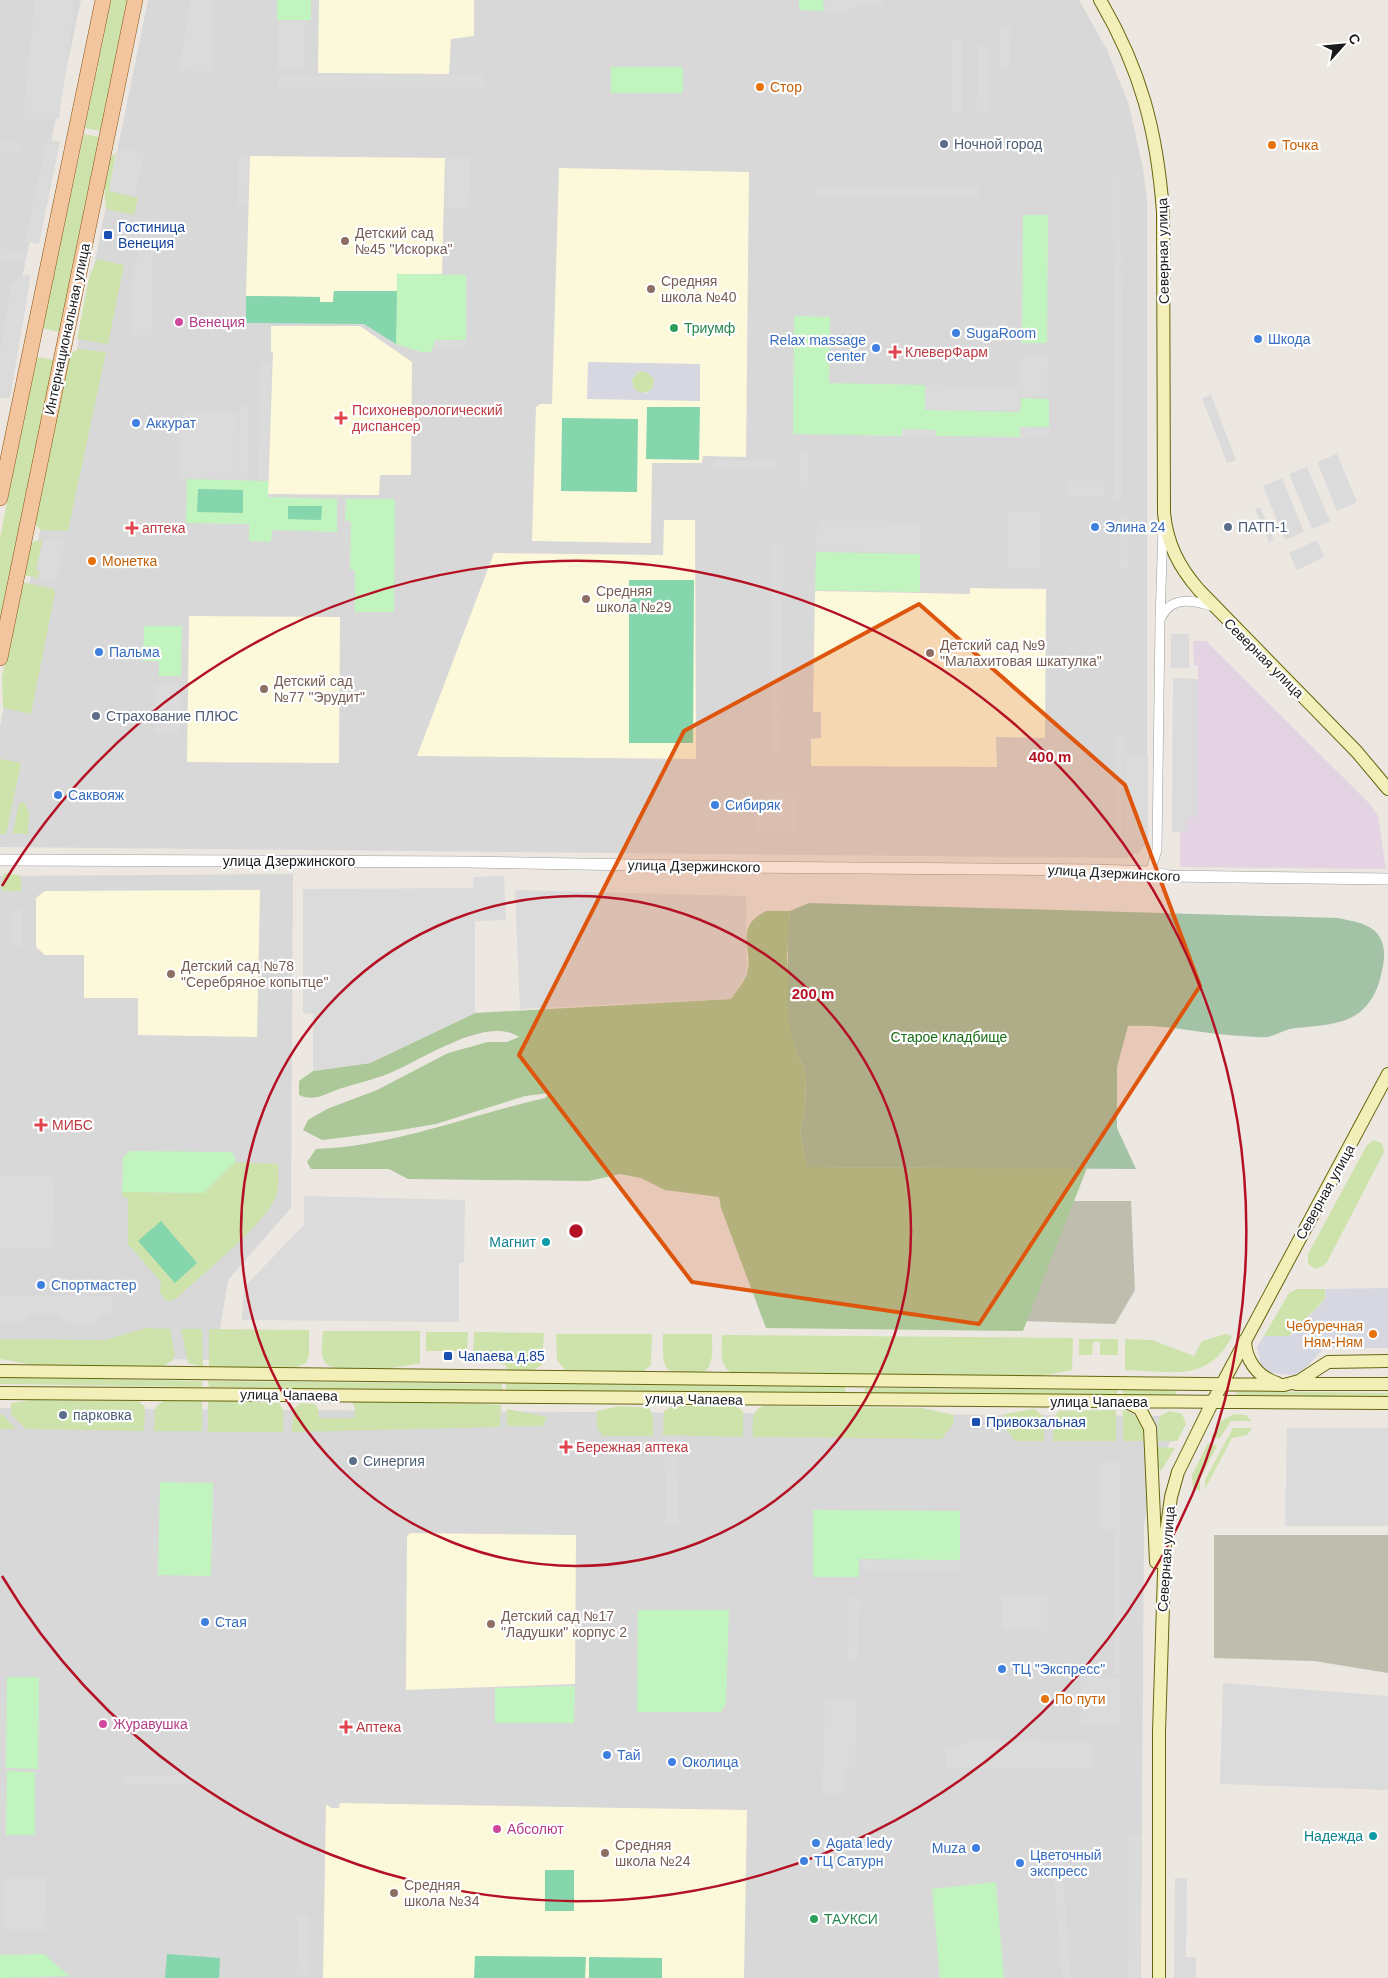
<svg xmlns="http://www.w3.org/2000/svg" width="1388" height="1978" font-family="Arial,sans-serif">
	<rect width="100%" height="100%" fill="#ece7e1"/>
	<path fill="#d9d8d8" d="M0,0H81L0,382Z
		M148,0H1079L1107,50L1129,105L1143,169L1147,200V842L1139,853L1126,858L0,847V727Z
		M293,874L291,1208L228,1280L215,1360L0,1356V876Z
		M0,1408L1173,1416L1178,1426L1156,1471L1144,1525L1141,1978H0Z"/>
	<path fill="#e4d4e3" d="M1193,641H1206L1371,805L1378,816L1386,869L1180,867V832H1187V818L1198,815V666L1194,665Z"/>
	<path fill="#fcf8da" d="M319,0H474V36L451,39L449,74L318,73Z
		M250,156L445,158L442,274H397V291H334L333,302H320V297L246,296Z
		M559,168L749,172L746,457L703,456L702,463H652L651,543L532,541L536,407L540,404H552Z
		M271,326H360L412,362L411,475H380L379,495L268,494L273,352L271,351Z
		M664,520H695L696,759L417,756L494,553L663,555Z
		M970,588L1046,589L1045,738L996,737L997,767L811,766V739L821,738V712H813L815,591L970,594Z
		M189,616L340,617L339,763L187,762Z
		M260,890L257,1037L138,1035V998H84V955H45L36,947V898L45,891Z
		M410,1533L576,1535L575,1684L406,1690L407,1536Z
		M340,1803L747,1810L744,1978H323L326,1804L331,1808H339Z"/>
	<path fill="#bfbdae" d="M1022,1201H1131L1135,1290L1115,1324L1023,1321Z
		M1214,1535H1388V1673L1314,1661L1214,1658Z"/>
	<path fill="#cde3ab" d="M111,0H127L101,131L85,128Z
		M84,134L99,137L59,332L42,328Z
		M116,152L109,191L138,198L134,215L106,209C104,193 102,164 116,152Z
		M97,259L124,265L108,344L77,339L89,278Z
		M78,349L106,352L68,531L41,530L36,526L35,521L69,355Z
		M36,357L54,360L0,620V538Z
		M632 382a11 11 0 1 1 22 0a11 11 0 1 1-22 0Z
		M43,540L36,570L40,571L38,578L23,575L31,544L34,541Z
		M22,582L54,589L55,593L31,714L3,708L2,677Z
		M0,759L21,763L6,834H0Z
		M19,803H25L29,813L28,834L13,833Z
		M4,873L18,875L21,879V891H3L1,887Z
		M1374,1140L1382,1143L1384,1152L1327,1262L1323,1266L1315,1269L1308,1264V1254L1367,1145Z
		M235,1162L278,1164C278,1176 280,1188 275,1199C264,1224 200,1276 177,1298L171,1301L165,1300L160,1293L161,1282L128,1244V1198L122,1197V1192L204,1193Z
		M1297,1289H1325V1299L1289,1336H1264L1289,1293Z
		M146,1328L170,1329L175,1355L173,1360L163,1366L34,1365L0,1359V1339L105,1340Z
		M181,1329H202L203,1367L188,1363Z
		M209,1329L309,1330V1356L306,1363L293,1369L209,1368Z
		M323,1331H420V1363C403,1367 336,1378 325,1362C319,1354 323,1340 323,1331Z
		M426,1332H468L467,1351H426Z
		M474,1332L544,1333L542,1365L533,1370H507L506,1365L473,1358Z
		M556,1334H652L651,1365L642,1372L565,1370L557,1360Z
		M663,1334H712C712,1347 715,1365 703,1373C664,1372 662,1376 663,1334Z
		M1226,1334L1232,1336C1208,1384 1170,1371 1125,1370V1339L1152,1340L1194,1356L1202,1341Z
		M722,1335L1073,1338L1072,1370L1042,1376L731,1372C718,1365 722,1348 722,1335Z
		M1079,1339H1118V1355H1100V1342H1093L1092,1355H1079Z
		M0,1377L202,1381V1387L0,1384Z
		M208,1381L502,1384V1391L209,1387Z
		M506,1383L845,1387V1394L506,1391Z
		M865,1388L1117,1390V1396L865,1394Z
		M1123,1390H1173L1177,1393L1174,1396L1123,1395Z
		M1237,1391L1388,1393V1397L1236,1395Z
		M349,1396L501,1405L500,1427L292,1432L293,1410L300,1403L315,1404L318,1408L319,1418H355V1408Z
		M32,1400L139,1401L145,1407L144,1431L26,1429L11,1414V1403Z
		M208,1400L279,1403L283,1410V1432H208Z
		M163,1401H202V1431H154L155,1408Z
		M620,1406L649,1408L653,1416V1436H603L597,1428V1411Z
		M673,1406H735L743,1411V1437L663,1435L664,1411Z
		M763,1406L922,1408L954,1415L953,1424L942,1439L753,1437C753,1425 750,1411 763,1406Z
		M507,1409L547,1417L543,1426H507Z
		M1034,1409L1043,1416L1044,1441H1015L1004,1426V1414Z
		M1116,1410V1441H1053L1054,1417L1059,1411Z
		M1123,1410C1139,1414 1145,1426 1145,1441H1123Z
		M1170,1411L1182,1414L1186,1424L1177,1441H1158V1425L1160,1416Z
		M1234,1414L1246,1415L1252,1421H1231L1220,1438L1211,1437L1221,1421Z
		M0,1415H3L16,1429H0Z
		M1233,1428H1252L1247,1435L1232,1438L1205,1489V1480Z
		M1208,1443L1217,1446L1200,1479V1491L1193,1488L1192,1475Z
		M1158,1447L1175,1448L1161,1471L1158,1468Z"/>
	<path fill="#acc899" d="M766,911H790L787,959L796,1051L806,1073L805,1111L800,1132L807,1167L1087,1168L1023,1331L766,1328L721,1208L719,1197L665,1190L641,1178L620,1174L589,1181L408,1179L389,1169H311L307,1162L316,1149C395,1146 469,1115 545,1098L550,1093L525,1096L436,1124L395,1131L322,1140L303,1130L308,1120L327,1109L377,1090L448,1053L488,1042H507L519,1037C487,1015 422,1060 390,1073C374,1080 356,1083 339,1089C325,1094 314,1102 299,1095V1081L313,1071L370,1063L475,1013L731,999C735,992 743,984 746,976C756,952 731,928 766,911Z"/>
	<path fill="#a4c3a6" d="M809,903L1338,918C1356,922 1378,924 1383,945C1386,957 1382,972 1379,983C1364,1025 1335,1024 1296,1028C1286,1029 1277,1035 1267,1037C1259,1038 1249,1036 1241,1036C1203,1034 1166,1024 1128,1026L1117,1067V1128L1136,1169L807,1167L800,1132L805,1111L806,1073L796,1051L788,1018V934L790,911Z"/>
	<path fill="#c2f4c0" d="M277,0H311V20H277Z
		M799,0H823L824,11L799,10Z
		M611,67H683V93H611Z
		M1023,215H1048L1047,343H1022Z
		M397,274L466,275V340H435L431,352H421L396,344Z
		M794,316L830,317L829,383L925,385V410L1020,412L1021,398L1049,399V427H1020V437L936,436V430L902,429V436L793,434Z
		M187,479L268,481V497L337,499V532L272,530L271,542L249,541V524L186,523Z
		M346,499H395L394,612H355V571L350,569L351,522L345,520Z
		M816,552L920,554V592L815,590Z
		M144,626H182L181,676H159V661H143Z
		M130,1151L230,1152L235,1156V1162L204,1193L122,1192L123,1157Z
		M160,1482L213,1483L211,1576L158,1575Z
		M813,1510L960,1511V1560L859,1559V1577H813Z
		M638,1610H729L726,1703L721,1712H637Z
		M7,1677H39L38,1769L6,1768Z
		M575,1686L574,1723H495V1688Z
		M7,1771L35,1772V1835H6Z
		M996,1882L1004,1978H940L932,1889Z
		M44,1954L69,1976L0,1978V1955Z"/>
	<path fill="#85d5ad" d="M334,291H397L396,344L364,324L246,323V296L320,297V302H333Z
		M647,407H700L699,460L646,459Z
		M562,418L638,419L637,492L561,491Z
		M198,489L243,490V513L197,512Z
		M288,506H322L321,520L288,519Z
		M629,580H694L693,743H629Z
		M161,1221L197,1263L175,1283L138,1241Z
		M545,1870H574V1911H545Z
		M167,1954L220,1958L219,1978H165Z
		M475,1956L586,1957L585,1978H474Z
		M589,1957L662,1958V1978H589Z"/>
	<path fill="#dbdbdb" d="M35,0H72L75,4L59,119H23Z
		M191,0H213L212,72L179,70Z
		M824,0H883V7L861,6L836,14H825Z
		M278,21H305V70H277Z
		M1000,28H1011L1010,68H1000Z
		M951,39H962V113H951Z
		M978,45H988L987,113H977Z
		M484,75V87H278V76Z
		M47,139L60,142L39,244L25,241Z
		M0,141L21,142V151H0Z
		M124,149L144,152L135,197L109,191L117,152Z
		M239,156H249L247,205L237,204Z
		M446,157L470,158L469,209L445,208Z
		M1121,176L1122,501H1114L1113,177Z
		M814,187L980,188V197L814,195Z
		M140,242H153L152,336L132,335L131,287Z
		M0,247L27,254L26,261H0Z
		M26,274L31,275L10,398H0V352L11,284Z
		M435,340L466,341V348H435Z
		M1021,357H1048L1047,396H1021Z
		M261,364H271L267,479H258Z
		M926,385L1020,387L1019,411L925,409Z
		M1211,395L1236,460L1227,463L1202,398Z
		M240,406L249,407L248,479H238Z
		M181,412L238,413L237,479L179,478Z
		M1021,427L1049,428V437H1020Z
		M902,430H935V438L902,437Z
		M799,452L809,453L808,487H799Z
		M1337,454L1357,502L1337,511L1317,462Z
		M714,460L777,461V470L714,469Z
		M1307,467L1330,521L1312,529L1289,474Z
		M1282,478L1304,532L1285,540L1263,486Z
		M1068,481H1105V497L1068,496Z
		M1260,507L1274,540L1269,542L1255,509Z
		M1008,511H1041V569H1007Z
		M1121,515H1128V569H1120Z
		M821,520L921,522V553L816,551V530L821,529Z
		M43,540H65L55,582L38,578L40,571L36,570Z
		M1317,540L1324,557L1297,570L1289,553Z
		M772,543H783L782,752H771Z
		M1171,634H1189V668H1171Z
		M1173,678L1198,679V815H1196L1195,818H1187V832H1172Z
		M155,685H180L179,734L155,733Z
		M1115,738H1124L1123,839H1115Z
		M1125,754H1148V840L1125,839Z
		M764,792L798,793V832H754Z
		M504,876L506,920L475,921V1013L370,1063L313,1071V1014L303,1013V889L473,888L474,877Z
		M515,890L746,896L747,975L731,999L520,1009Z
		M13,910H22V946H13Z
		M0,1175H48L54,1183L53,1248H0Z
		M304,1196L465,1200L464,1263H459V1322L242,1320L244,1287L304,1225Z
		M0,1295L113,1296L112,1314H104L92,1324H69L58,1314H28L24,1322H0Z
		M1287,1428H1388V1526H1285Z
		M665,1456H677L678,1524H666Z
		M1100,1462H1121V1674H1114V1530H1100Z
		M862,1560L959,1561V1570H862Z
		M1002,1596L1048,1597L1047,1631L1002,1630Z
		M849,1598H859L858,1660H848Z
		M1081,1678H1121V1726H1081Z
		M1223,1683L1388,1696V1790L1220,1784Z
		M825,1700L857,1701L855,1769H844V1795L822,1794Z
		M972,1740L1091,1742V1769L945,1768L946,1749Z
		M124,1775H195L196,1784H124Z
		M1129,1836H1141L1140,1978H1128Z
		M1052,1852H1061L1071,1978H1062Z
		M5,1877L46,1878L45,1931L4,1930Z
		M1175,1878H1187L1186,1957H1196V1978H1174Z
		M298,1916H309L308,1976H297Z"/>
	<path fill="#d6d7e1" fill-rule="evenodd" d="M588,362L700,364V401L587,399ZM639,371L647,372L654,379L653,387L647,393L639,392L633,387L632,379Z
		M1388,1288V1348H1324L1303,1371L1293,1375L1270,1373L1261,1365L1257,1347L1264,1336H1289L1322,1303L1326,1297L1325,1289Z"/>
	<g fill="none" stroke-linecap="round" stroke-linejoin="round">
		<defs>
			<path id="minor" d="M1161,618C1171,595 1195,600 1214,607
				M1150,872L1157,850L1160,620L1163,528"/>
			<path id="tertiary" d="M0,860L468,862L747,867L1096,870L1150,872L1169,876L1388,879"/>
			<path id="secondary" d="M1100,0C1141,70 1157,131 1163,212L1164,513C1167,544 1179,567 1199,590L1357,752L1388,789
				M1245,1340C1245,1360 1258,1377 1277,1383
				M0,1371L1284,1385L1299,1381L1328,1362L1388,1361
				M1296,1384H1388
				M0,1393L1388,1403
				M1127,1402L1140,1409L1150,1428L1156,1562
				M1159,1978V1732L1165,1541L1171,1497L1178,1472L1212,1403L1388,1074"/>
			<path id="primary" d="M0,498L103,0
				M0,658L135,0"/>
		</defs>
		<use href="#minor" stroke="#9c9c9c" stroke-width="10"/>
		<use href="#tertiary" stroke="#9c9c9c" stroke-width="12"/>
		<use href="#secondary" stroke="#67660e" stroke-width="14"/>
		<use href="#primary" stroke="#86500c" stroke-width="16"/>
		<use href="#minor" stroke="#fff" stroke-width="9"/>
		<use href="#tertiary" stroke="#fff" stroke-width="11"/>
		<use href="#secondary" stroke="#f3efb8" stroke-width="12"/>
		<use href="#primary" stroke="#f3c59f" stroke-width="15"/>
	</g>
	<path fill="#de560d" fill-opacity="0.2" stroke="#de560d" stroke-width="4" stroke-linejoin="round" d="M919,604L1125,785L1200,986L979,1324L692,1282L519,1055L684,731Z"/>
	<g fill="none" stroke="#b51124" stroke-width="2.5">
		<circle cx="576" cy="1231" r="335"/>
		<path d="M2 886A670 670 0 1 1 2 1576"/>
	</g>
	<g fill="#e8710a" stroke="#fff" stroke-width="2">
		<circle cx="760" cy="87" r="5"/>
		<circle cx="1272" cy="145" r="5"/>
		<circle cx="92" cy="561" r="5"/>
		<circle cx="1373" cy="1334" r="5"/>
		<circle cx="1045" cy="1699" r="5"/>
	</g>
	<g fill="#5c6f8a" stroke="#fff" stroke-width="2">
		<circle cx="944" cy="144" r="5"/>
		<circle cx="1228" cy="527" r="5"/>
		<circle cx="96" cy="716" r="5"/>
		<circle cx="63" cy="1415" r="5"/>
		<circle cx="353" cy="1461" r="5"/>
	</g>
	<g fill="#1a4fb4" stroke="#fff" stroke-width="2">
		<rect x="103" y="230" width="10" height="10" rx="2.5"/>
		<rect x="443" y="1351" width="10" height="10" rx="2.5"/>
		<rect x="971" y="1417" width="10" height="10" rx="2.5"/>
	</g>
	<g fill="#8d6e63" stroke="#fff" stroke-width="2">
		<circle cx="345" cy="241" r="5"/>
		<circle cx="651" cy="289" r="5"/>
		<circle cx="586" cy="599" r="5"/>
		<circle cx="930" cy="653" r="5"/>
		<circle cx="264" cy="689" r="5"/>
		<circle cx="171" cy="974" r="5"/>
		<circle cx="491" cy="1624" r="5"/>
		<circle cx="605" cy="1853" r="5"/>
		<circle cx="394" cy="1893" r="5"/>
	</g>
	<g fill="#d1479c" stroke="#fff" stroke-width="2">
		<circle cx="179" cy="322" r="5"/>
		<circle cx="103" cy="1724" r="5"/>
		<circle cx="497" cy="1829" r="5"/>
	</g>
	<g fill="#2e9e5b" stroke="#fff" stroke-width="2">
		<circle cx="674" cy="328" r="5"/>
		<circle cx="814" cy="1919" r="5"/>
	</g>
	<g fill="#3f7fe0" stroke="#fff" stroke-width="2">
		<circle cx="956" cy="333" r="5"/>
		<circle cx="1258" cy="339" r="5"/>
		<circle cx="876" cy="348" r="5"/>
		<circle cx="136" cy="423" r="5"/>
		<circle cx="1095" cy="527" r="5"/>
		<circle cx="99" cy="652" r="5"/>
		<circle cx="58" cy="795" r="5"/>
		<circle cx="715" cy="805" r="5"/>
		<circle cx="41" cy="1285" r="5"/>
		<circle cx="205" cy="1622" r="5"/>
		<circle cx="1002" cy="1669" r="5"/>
		<circle cx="607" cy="1755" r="5"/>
		<circle cx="672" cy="1762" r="5"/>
		<circle cx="816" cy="1843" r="5"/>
		<circle cx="976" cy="1848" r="5"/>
		<circle cx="804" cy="1861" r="5"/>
		<circle cx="1020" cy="1863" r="5"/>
	</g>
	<g fill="#e0444e" stroke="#fff" stroke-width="2">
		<path d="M892.5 344.5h5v5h5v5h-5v5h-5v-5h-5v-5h5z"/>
		<path d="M338.5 410.5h5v5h5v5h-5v5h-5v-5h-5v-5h5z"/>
		<path d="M129.5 520.5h5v5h5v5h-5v5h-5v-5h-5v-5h5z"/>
		<path d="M38.5 1117.5h5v5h5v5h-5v5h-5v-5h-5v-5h5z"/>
		<path d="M563.5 1439.5h5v5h5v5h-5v5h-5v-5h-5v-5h5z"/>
		<path d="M343.5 1719.5h5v5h5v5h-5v5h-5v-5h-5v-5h5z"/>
	</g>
	<g fill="#0f9aa8" stroke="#fff" stroke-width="2">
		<circle cx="546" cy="1242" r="5"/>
		<circle cx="1373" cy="1836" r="5"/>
	</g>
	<g text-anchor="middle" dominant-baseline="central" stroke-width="4.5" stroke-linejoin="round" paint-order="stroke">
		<g font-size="14" fill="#c56008" stroke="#fff" text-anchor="start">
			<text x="770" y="87">Стор</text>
			<text x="1282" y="145">Точка</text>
			<text x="102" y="561">Монетка</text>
			<text x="1363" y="1326" text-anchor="end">Чебуречная<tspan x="1363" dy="16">Ням-Ням</tspan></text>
			<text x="1055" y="1699">По пути</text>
		</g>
		<g font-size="14" fill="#4e5e75" stroke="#fff" text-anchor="start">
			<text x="954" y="144">Ночной город</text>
			<text x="1238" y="527">ПАТП-1</text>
			<text x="106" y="716">Страхование ПЛЮС</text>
			<text x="73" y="1415">парковка</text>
			<text x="363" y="1461">Синергия</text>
		</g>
		<g font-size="14" fill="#164399" stroke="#fff" text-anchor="start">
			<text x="118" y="227">Гостиница<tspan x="118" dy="16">Венеция</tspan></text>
			<text x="458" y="1356">Чапаева д.85</text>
			<text x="986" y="1422">Привокзальная</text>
		</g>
		<g font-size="14" fill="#785e54" stroke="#fff" text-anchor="start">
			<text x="355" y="233">Детский сад<tspan x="355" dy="16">№45 "Искорка"</tspan></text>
			<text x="661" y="281">Средняя<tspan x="661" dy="16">школа №40</tspan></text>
			<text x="596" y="591">Средняя<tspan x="596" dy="16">школа №29</tspan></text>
			<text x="940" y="645">Детский сад №9<tspan x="940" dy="16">"Малахитовая шкатулка"</tspan></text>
			<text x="274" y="681">Детский сад<tspan x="274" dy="16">№77 "Эрудит"</tspan></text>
			<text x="181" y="966">Детский сад №78<tspan x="181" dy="16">"Серебряное копытце"</tspan></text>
			<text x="501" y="1616">Детский сад №17<tspan x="501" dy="16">"Ладушки" корпус 2</tspan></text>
			<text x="615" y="1845">Средняя<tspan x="615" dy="16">школа №24</tspan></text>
			<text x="404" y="1885">Средняя<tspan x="404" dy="16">школа №34</tspan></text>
		</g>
		<g font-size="14" fill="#1b1b1b" stroke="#fff">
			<text transform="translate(1163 251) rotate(-91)">Северная улица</text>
			<text transform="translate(67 329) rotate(-78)">Интернациональная улица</text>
			<text transform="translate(1264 658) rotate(45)">Северная улица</text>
			<text x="289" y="861">улица Дзержинского</text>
			<text transform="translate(694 866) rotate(1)">улица Дзержинского</text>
			<text transform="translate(1114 873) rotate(3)">улица Дзержинского</text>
			<text transform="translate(1325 1192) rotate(-61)">Северная улица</text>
			<text transform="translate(289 1395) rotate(1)">улица Чапаева</text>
			<text transform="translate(694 1399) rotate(1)">улица Чапаева</text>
			<text x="1099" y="1402">улица Чапаева</text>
			<text transform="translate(1166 1559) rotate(-86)">Северная улица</text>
		</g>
		<g font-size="14" fill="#b23c85" stroke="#fff" text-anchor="start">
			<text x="189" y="322">Венеция</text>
			<text x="113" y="1724">Журавушка</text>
			<text x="507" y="1829">Абсолют</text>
		</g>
		<g font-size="14" fill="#27864d" stroke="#fff" text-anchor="start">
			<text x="684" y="328">Триумф</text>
			<text x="824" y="1919">ТАУКСИ</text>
		</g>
		<g font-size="14" fill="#366cbe" stroke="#fff" text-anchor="start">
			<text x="966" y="333">SugaRoom</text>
			<text x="1268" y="339">Шкода</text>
			<text x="866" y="340" text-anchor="end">Relax massage<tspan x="866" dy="16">center</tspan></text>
			<text x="146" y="423">Аккурат</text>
			<text x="1105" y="527">Элина 24</text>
			<text x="109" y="652">Пальма</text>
			<text x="68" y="795">Саквояж</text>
			<text x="725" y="805">Сибиряк</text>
			<text x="51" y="1285">Спортмастер</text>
			<text x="215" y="1622">Стая</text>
			<text x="1012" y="1669">ТЦ "Экспресс"</text>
			<text x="617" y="1755">Тай</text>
			<text x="682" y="1762">Околица</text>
			<text x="826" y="1843">Agata ledy</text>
			<text x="966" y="1848" text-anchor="end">Muza</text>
			<text x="1030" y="1855">Цветочный<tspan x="1030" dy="16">экспресс</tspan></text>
			<text x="814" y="1861">ТЦ Сатурн</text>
		</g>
		<g font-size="14" fill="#be3a42" stroke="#fff" text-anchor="start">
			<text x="905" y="352">КлеверФарм</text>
			<text x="352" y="410">Психоневрологический<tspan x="352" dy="16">диспансер</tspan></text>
			<text x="142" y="528">аптека</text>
			<text x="52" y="1125">МИБС</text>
			<text x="576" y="1447">Бережная аптека</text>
			<text x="356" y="1727">Аптека</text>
		</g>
		<g font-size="14" fill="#176e14" stroke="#fff">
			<text x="949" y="1037">Старое кладбище</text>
		</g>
		<g font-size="14" fill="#0d838f" stroke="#fff" text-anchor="end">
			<text x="536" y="1242">Магнит</text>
			<text x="1363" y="1836">Надежда</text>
		</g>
	</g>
	<circle cx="576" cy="1231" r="8" fill="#b51124" stroke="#fff" stroke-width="2.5"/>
	<g font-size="15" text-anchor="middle" font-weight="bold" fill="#b51124" stroke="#fff" stroke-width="4.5" stroke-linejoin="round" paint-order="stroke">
		<text x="1050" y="762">400 m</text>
		<text x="813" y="999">200 m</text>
	</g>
	<g transform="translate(1343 45) rotate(63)" stroke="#ffffff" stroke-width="4" paint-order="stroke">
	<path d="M0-4L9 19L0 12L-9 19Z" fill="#1b1b1b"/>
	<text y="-8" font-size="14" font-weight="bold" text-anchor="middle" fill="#1b1b1b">С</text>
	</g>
</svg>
